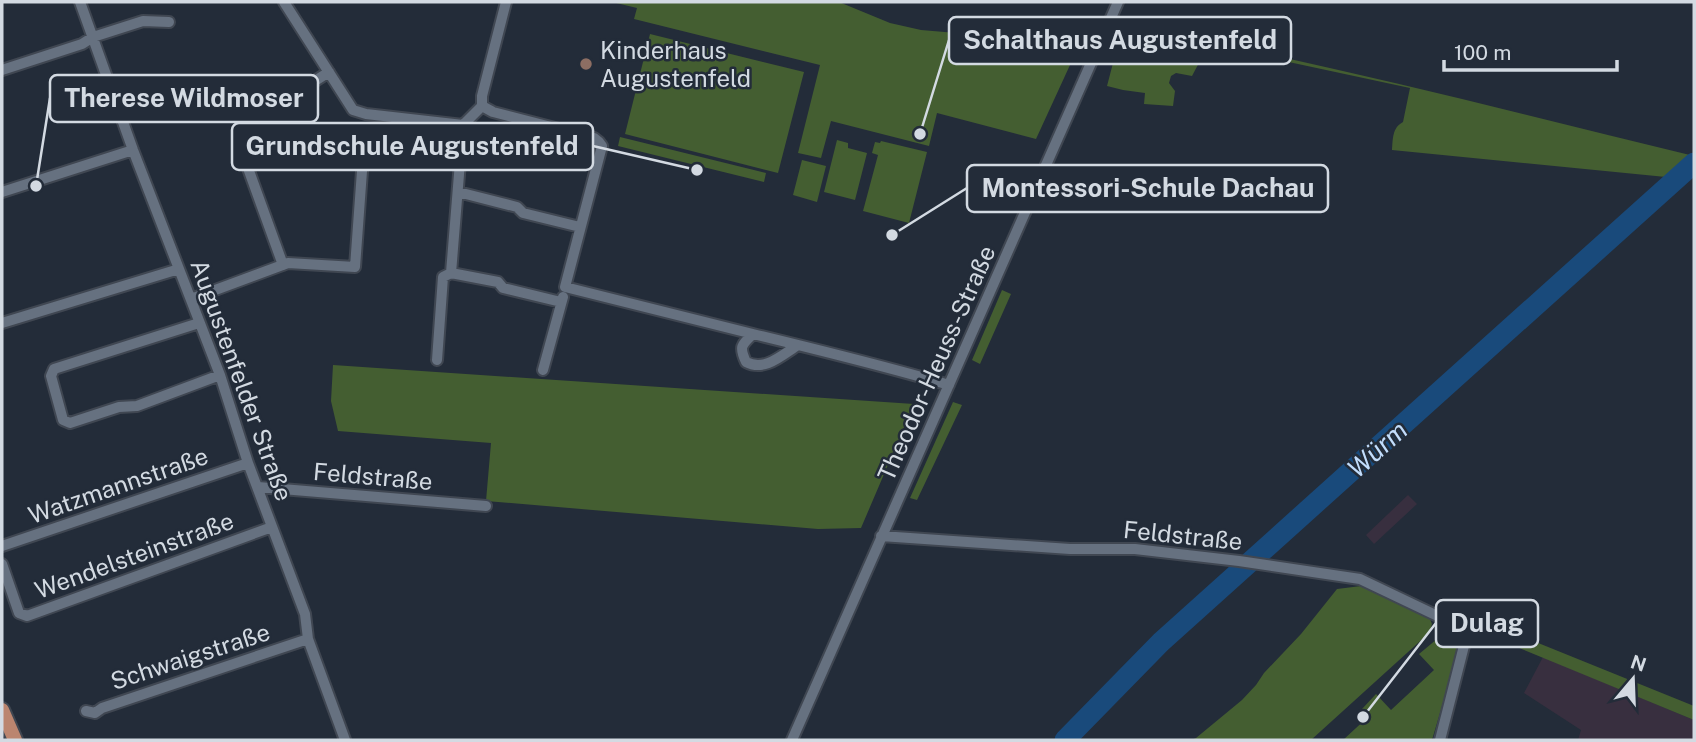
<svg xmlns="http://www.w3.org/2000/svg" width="1696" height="742" font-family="'Public Sans',sans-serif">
	<rect width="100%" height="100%" fill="#232c39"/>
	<path fill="#382f3f" d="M1408,495L1417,504L1374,544L1366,535Z
		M1543,657L1694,720V740H1578L1581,730L1524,693Z"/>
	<path fill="#445e31" d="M612,2H839L890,23L921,30L968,34L1037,60L1070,65L1036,139L937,113L929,146L831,121L821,158L798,153L820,65L634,19L637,8Z
		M1117,23C1311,60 1502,109 1694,156V163L1676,178L1392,150C1393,139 1392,128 1403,122L1410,88L1205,44L1201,59L1192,76L1176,73L1171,76L1169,83L1175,91L1173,106L1144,104L1145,93L1123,90L1107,86L1113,63L1101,56Z
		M650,34L804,72L778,173L625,134Z
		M620,137L766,173L764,182L618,146Z
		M837,140L848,143V148L867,153L855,200L824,192Z
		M881,141L927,152L909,223L863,211L878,155L872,153L875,142L880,143Z
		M802,160L826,166L817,202L793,195Z
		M1002,290L1011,294L980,364L972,360Z
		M333,365L914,404L861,528L818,529L486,501L491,443L338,431L331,401Z
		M953,402L962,405L917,500L910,498Z
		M1361,586L1430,619L1432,624L1429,633L1311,740H1191L1196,738L1242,700L1256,685L1264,673L1301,634L1337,589Z
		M1484,621L1694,706V720L1478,631Z
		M1447,632L1452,633L1461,642L1432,740H1343L1369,716L1362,709L1376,694L1391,710L1434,670L1419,654L1443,634Z"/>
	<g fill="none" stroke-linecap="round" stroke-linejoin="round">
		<path stroke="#194a7b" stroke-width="21" d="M1065,740L1161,642L1694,163"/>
		<defs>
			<path id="minor" d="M80,2L133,150L220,375L248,463L305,614L308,639L345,740
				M284,2L353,110L366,114L463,125L482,106
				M2,70L82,44L93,37L143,21L169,22
				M282,102L329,72
				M482,106L493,112L594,138L599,142L602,146L565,287L753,334
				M482,106V96L506,2
				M240,146L283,265
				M2,192L133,150
				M458,192L517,207L523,213L580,227
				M451,273L498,282L503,288L561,302
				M191,299L288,263L355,267L362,171
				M2,323L179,269
				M199,323L54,369L51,376L63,420L70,423L119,407L137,406L220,375
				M798,345C782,355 765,372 746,362C739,347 741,345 753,334C819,350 885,366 949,385
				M437,360L443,277L451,273L463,125
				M543,370L563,297
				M258,487L486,506
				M881,536L1070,549H1135L1239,561L1360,579L1446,620L1467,634L1440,740
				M2,546L248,463
				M2,564L19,613L27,616L272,527
				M86,711L95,713L102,708L308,639
				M792,740L1118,2"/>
			<path id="major" d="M2,710L15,740"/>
		</defs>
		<use href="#minor" stroke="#404752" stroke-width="14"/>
		<use href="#major" stroke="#404752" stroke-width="18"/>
		<use href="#minor" stroke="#667180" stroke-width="10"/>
		<use href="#major" stroke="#bb856f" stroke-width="14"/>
	</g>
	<circle fill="#8d6e63" stroke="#232c39" stroke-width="2.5" cx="586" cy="64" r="7"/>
	<g text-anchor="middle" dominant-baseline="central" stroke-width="5" stroke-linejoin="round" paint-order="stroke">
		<g font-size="24" fill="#d3dae2" stroke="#232c39" text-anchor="start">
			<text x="600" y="50">Kinderhaus<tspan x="600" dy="28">Augustenfeld</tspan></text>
		</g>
		<g font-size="24" fill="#d3dae2" stroke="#232c39">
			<text transform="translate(936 363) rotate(-66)">Theodor-Heuss-Straße</text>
			<text transform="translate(242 380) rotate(70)">Augustenfelder Straße</text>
			<text transform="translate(373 476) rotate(5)">Feldstraße</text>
			<text transform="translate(118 485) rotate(-19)">Watzmannstraße</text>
			<text transform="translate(1183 535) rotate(6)">Feldstraße</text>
			<text transform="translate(134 555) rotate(-20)">Wendelsteinstraße</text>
			<text transform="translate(190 656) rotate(-18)">Schwaigstraße</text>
		</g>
		<g font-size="26" font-style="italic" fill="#c2ddfc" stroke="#232c39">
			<text transform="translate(1377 449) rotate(-42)">Würm</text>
		</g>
	</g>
	<path fill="none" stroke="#d3dae2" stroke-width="2.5" d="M920 134L949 40M36 186L50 98M697 170L593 146M892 235L967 188M1363 717L1436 623"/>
	<g fill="#d3dae2" stroke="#232c39" stroke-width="2.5">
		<circle cx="920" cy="134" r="7"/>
		<circle cx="36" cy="186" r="7"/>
		<circle cx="697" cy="170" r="7"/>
		<circle cx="892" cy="235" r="7"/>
		<circle cx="1363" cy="717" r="7"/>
	</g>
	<g fill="#232c39" stroke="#d3dae2" stroke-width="2.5">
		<rect x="949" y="17" width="342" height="47" rx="7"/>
		<rect x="50" y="75" width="268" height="47" rx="7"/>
		<rect x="232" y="123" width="361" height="47" rx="7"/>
		<rect x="967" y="165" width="361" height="47" rx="7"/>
		<rect x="1436" y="600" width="102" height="47" rx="7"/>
	</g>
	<g font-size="26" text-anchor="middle" font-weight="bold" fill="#d3dae2">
		<text x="1120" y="49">Schalthaus Augustenfeld</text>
		<text x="184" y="107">Therese Wildmoser</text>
		<text x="412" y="155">Grundschule Augustenfeld</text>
		<text x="1148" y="197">Montessori-Schule Dachau</text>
		<text x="1487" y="632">Dulag</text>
	</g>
	<rect width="1696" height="742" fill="none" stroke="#d3dae2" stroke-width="7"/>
	<g transform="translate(1633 679) rotate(19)" stroke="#232c39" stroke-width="5" paint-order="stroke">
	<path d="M0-5L12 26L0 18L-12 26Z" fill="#d3dae2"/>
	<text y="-10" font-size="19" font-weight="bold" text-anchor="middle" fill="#d3dae2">N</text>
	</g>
	<path d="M1444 60v10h173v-10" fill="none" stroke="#d3dae2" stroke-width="3.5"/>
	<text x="1454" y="60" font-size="21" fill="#d3dae2" stroke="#232c39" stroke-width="5" paint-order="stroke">100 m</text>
</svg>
